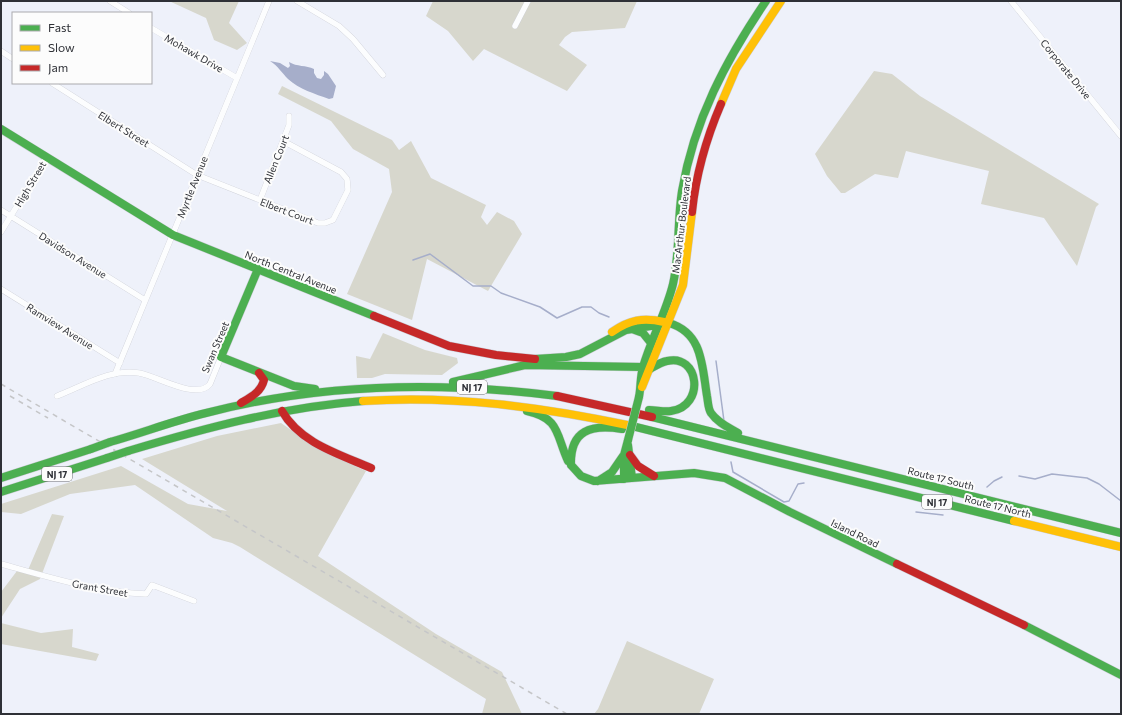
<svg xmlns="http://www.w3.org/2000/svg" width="1122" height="715" font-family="Commissioner,sans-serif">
	<rect width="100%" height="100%" fill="#eef1fa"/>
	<path fill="#d7d7cd" d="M169,1H239L229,23L247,43L237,50L214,40L206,18Z
		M433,1H637L625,28L572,32L565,37L559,45L587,65L567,91L484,49L473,61L448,31L426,16Z
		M874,71L892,74L920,96L1099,204L1096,207L1077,266L1044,218L981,204L989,171L906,151L898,178L875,174L845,193H841L827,176L815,154Z
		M282,86L392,140L399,150L411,141L431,178L486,205L481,217L487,225L497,212L514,221L522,234L488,291L427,259L412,320L347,294L392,192L389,169L353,149L331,121L278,94Z
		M383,333L425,350L457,358L458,363L442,375L385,374L372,378H357L356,356L370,359Z
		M281,423L317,448L366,471L318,556L436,634L502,672L522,714H482L486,699L240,547L232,543L213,538L135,485L70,494L21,514L1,512V504L121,466L188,504L227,511L142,459L217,436Z
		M52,514L64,516L40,579L20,589L1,618V592L20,567L28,570Z
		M1,623L41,633L73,629L72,647L99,654L96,661L1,644Z
		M627,641L714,679L699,714H594L598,709Z"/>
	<path fill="#a6aeca" d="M270,61L280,63L288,68L290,66L289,62C297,67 306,65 314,69V73L317,78L321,79L324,75V71L328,74L336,86L333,98L329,99C315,94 299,89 288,79C282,73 278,66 270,61Z"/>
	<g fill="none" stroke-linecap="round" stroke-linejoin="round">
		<path stroke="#a6aeca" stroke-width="1.5" d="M413,260L430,254L473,286H491L501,293L540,307L557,318L582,307H591L599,313L609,317
			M716,361L724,421
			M731,462L733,472L784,502L789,501L798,484L804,483
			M1019,476L1035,479L1052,474L1087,478L1099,484L1121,501
			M987,487L994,481L1002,477
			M916,512L943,515"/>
		<defs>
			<path id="street" d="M110,1L129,13
				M297,1L339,26L353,39L383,75
				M1011,1L1121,136
				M515,26L528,1
				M151,28L237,78
				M1,51L13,59
				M52,83L197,175L318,223H325L333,220L348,190L347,179L341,172L283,141
				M260,200L289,125V116
				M1,210L145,300
				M1,232L47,157
				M1,289L120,363
				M115,374L269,1
				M57,396C83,386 111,368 139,373C157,376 197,401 210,384L221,357
				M1,564C48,577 96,592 146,594L152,585L194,601"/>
			<path id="fast" d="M1,129L173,235L374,316
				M669,323C703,333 702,366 707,396C708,401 708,409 711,413C718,423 728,427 738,433
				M632,329L643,333L651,343
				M221,357L258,269
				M221,357L294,386L315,389
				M535,359L566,357L580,354L626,330L669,323
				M453,382L525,365L643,367
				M639,397C641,387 640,377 643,367C651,339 666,313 673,284C680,254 677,222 682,191C694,120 726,60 766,1
				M649,410C656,410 664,412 671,411C706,406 699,353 667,361C661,362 655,366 650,369
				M527,411C560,418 556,435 568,461
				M652,417L1121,533
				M632,426L1014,521
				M110,442C142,433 173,421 206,413C321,383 439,381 557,396
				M628,445L632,478
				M128,451C205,428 283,407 363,401
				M571,465L581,476L594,481L694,473L725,478L790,512L897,564
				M571,465C570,430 591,424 622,429
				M1,478L91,449
				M624,479V455L628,440
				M598,481L612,472L623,456
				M1,492L107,458
				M1024,625L1121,675"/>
			<path id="slow" d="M721,104L736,69L781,1
				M612,332C629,320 643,317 664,322
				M642,387L683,285L692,212
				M363,401C454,395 543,407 632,426
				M1014,521L1121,547"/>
			<path id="jam" d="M692,212C696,174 706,139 721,104
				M374,316L449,346L496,355L535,359
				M557,396L652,417
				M241,403C251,397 261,392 264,380L259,373
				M282,411C300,443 339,454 371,468
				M630,455L638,466L654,476
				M897,564L1024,625"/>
		</defs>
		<use href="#street" stroke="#caccd4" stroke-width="6"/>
		<use href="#fast" stroke="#caccd4" stroke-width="9"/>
		<use href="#slow" stroke="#caccd4" stroke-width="9"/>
		<use href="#jam" stroke="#caccd4" stroke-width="9"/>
		<use href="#street" stroke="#fcfdfe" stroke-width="5.5"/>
		<use href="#fast" stroke="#4caf50" stroke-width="8"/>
		<use href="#slow" stroke="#ffc107" stroke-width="8"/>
		<use href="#jam" stroke="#c62828" stroke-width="8"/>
		<path stroke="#c5c6c8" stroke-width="1.5" stroke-dasharray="5 5" stroke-linecap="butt" d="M1,384L567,714
			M10,396L48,418"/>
		<defs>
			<path id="fast-bridge" d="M628,440L639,397
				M91,449L110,442
				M107,458L128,451"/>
		</defs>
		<use href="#fast-bridge" stroke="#caccd4" stroke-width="9" stroke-linecap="butt"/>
		<use href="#fast-bridge" stroke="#4caf50" stroke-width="8"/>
	</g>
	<g text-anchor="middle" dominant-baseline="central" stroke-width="4" stroke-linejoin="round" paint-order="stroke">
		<g fill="#fcfcfc" stroke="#6c6d71" stroke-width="1">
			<rect x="457" y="380" width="30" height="14" rx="3"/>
			<rect x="42" y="467" width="30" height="14" rx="3"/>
			<rect x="922" y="495" width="30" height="14" rx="3"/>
		</g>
		<g font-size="9" font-weight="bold" fill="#2e3036">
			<text x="472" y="387">NJ 17</text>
			<text x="57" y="474">NJ 17</text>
			<text x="937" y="502">NJ 17</text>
		</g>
		<g font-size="10" fill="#2e3036" stroke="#fcfcfc">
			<text transform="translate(194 53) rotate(30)">Mohawk Drive</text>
			<text transform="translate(1066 69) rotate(51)">Corporate Drive</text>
			<text transform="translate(124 129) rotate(32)">Elbert Street</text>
			<text transform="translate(276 159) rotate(-68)">Allen Court</text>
			<text transform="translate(30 184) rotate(-59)">High Street</text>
			<text transform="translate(192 187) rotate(-68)">Myrtle Avenue</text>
			<text transform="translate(287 211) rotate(21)">Elbert Court</text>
			<text transform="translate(681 225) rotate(-83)">MacArthur Boulevard</text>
			<text transform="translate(73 255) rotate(32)">Davidson Avenue</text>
			<text transform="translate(291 272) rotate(22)">North Central Avenue</text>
			<text transform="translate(60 326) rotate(32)">Ramview Avenue</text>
			<text transform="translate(215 347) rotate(-67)">Swan Street</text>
			<text transform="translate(941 478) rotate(14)">Route 17 South</text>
			<text transform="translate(998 506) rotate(14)">Route 17 North</text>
			<text transform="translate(855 533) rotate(26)">Island Road</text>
			<text transform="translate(100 588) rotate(10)">Grant Street</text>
		</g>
	</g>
	<rect width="1122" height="715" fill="none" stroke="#2e3036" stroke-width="4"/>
	<rect x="12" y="12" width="140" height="72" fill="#fcfcfc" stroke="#aaaaad"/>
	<rect x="20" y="25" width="20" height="6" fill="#4caf50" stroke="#aaaaad"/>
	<text x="48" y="32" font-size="12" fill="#2e3036">Fast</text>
	<rect x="20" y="45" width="20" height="6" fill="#ffc107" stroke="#aaaaad"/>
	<text x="48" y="52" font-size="12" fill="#2e3036">Slow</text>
	<rect x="20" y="65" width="20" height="6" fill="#c62828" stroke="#aaaaad"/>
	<text x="48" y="72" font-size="12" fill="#2e3036">Jam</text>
</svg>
